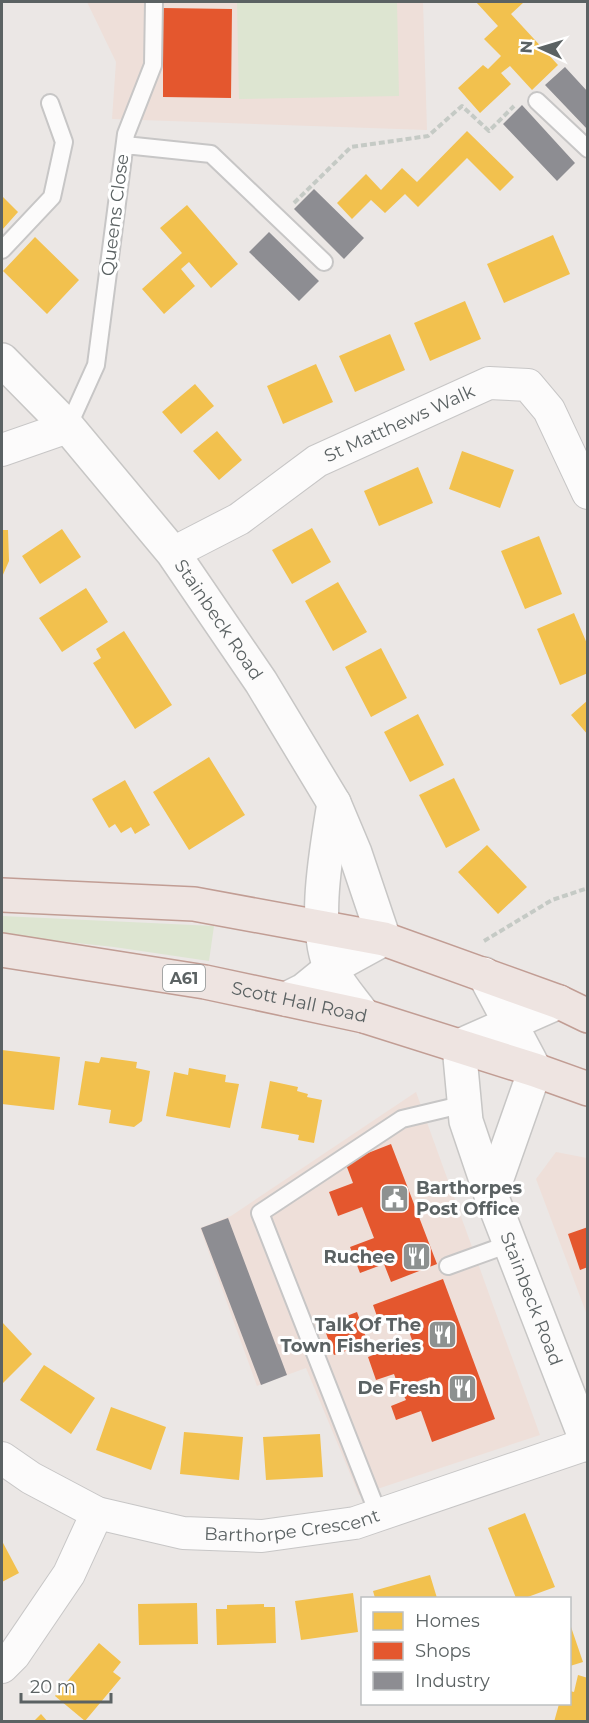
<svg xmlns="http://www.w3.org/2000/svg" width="589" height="1723" font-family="Montserrat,sans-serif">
	<rect width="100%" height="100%" fill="#ebe7e5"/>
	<path fill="#eedfd9" d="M87,2H423L427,130L112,119L116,62Z
		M416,1092L540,1435L359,1495L306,1368L257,1386L200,1228L231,1216Z
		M556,1152L587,1158V1315L536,1179Z"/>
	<path fill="#dde5d1" d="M237,2H397L399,96L239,99Z
		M2,916L214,926L209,961L114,947L2,935Z"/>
	<path fill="#f2c14e" d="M476,2H524L511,14L558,65L532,90L510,66L501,73L511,84L480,113L458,88L483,65L488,69L501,56L484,39L498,26Z
		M467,131L514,177L500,191L467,158L418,207L405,194L385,213L371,200L352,219L337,203L366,174L381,190L402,168L417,182Z
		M2,196L18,212L2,230Z
		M187,205L238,264L211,288L189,262L181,269L195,286L164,314L142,289L182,253L160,228Z
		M553,235L570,274L504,303L487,264Z
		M35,237L79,280L47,314L3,271Z
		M465,301L481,339L430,361L414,323Z
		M390,334L405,370L355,392L339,356Z
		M316,364L333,402L283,424L267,386Z
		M195,384L214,406L181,434L162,412Z
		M217,431L242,460L219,480L193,451Z
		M462,451L514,470L500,508L449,489Z
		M418,467L433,503L379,526L364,491Z
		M312,528L331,562L292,584L272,550Z
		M62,529L81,557L40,584L22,556Z
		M2,530H8L9,561L2,577Z
		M539,536L562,594L525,609L501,551Z
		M338,582L367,632L333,651L305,601Z
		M86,588L108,622L62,652L39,618Z
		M574,613L588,646V673L560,685L537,629Z
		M124,631L172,705L135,729L93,663L101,658L96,649Z
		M381,648L407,698L371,717L345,667Z
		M588,700V735L571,715Z
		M418,714L444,765L410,782L384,732Z
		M209,757L245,815L189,850L153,792Z
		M454,778L480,830L446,848L419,795Z
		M125,780L150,825L135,834L131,827L121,833L115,824L109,828L92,799Z
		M487,845L527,887L498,914L458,872Z
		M2,1050L60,1057L54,1110L2,1104Z
		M101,1057L137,1062L136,1068L150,1071L142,1121L134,1127L109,1123L111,1110L78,1105L85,1061L99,1063Z
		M189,1068L226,1075L225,1082L239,1084L230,1128L166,1116L174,1072L188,1075Z
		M270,1081L298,1087L297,1091L308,1094L307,1097L322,1100L314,1143L298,1140L299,1135L261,1128Z
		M2,1322L32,1354L2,1384Z
		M44,1365L95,1398L71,1434L20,1400Z
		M111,1407L166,1427L151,1470L96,1450Z
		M184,1432L243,1437L239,1480L180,1474Z
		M320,1434L323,1477L266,1480L263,1437Z
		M525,1513L555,1587L525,1598H516L488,1528Z
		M2,1541L19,1573L2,1582Z
		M430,1575L437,1598H375L373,1591Z
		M353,1593L358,1632L301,1640L295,1601Z
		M197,1603L198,1644L139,1645L138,1604Z
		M264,1604V1607H275L276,1643L217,1645L216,1609H227V1605Z
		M570,1624L583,1662L570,1666Z
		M99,1643L121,1662L113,1672L121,1678L85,1721L55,1696Z
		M578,1675L588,1678V1722H554L559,1704H570V1691L574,1692Z
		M41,1714L48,1722H33Z"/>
	<path fill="#e4572e" d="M163,8L232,9L231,98L163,97Z
		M391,1144L437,1264L391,1282L384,1264L360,1273L350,1247L374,1238L362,1207L338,1216L329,1192L353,1183L345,1162Z
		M588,1227V1267L580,1270L568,1234Z
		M443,1279L495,1419L432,1442L421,1411L396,1420L391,1406L406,1400L402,1392L428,1382L427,1378L399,1388L394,1374L376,1380L368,1357L412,1340L403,1314L379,1322L373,1305Z
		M357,1312L368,1343L334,1355L323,1325Z"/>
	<path fill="#8d8d92" d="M565,67L588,92V130L545,85Z
		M522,105L575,163L557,181L503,124Z
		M314,189L364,238L344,259L294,209Z
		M269,232L319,281L299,301L249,252Z
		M228,1218L287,1375L261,1385L201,1228Z"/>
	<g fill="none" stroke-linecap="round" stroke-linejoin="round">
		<defs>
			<path id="lane" d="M537,101L588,149
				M125,145L211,154L324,262
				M2,250L52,197L64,142L50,103
				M68,427L96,365L126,134L153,65L154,2
				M448,1266L509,1244
				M379,1516L260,1213L402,1119L465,1104"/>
			<g id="street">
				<path d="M2,450L68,427"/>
				<path id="s1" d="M173,553L239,519L317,461L489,383L528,385L549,410L588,493"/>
				<path id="s2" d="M2,1458L31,1478L97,1513L183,1533L262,1536L355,1523L587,1444"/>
				<path d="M2,1667L14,1655L69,1574L97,1513"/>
			</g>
			<g id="secondary">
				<path id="s3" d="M2,360L68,427L173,553L261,682L334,803L355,853L384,939L331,968L304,990L286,999"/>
				<path d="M334,803C327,848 311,929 332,971C340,987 354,1002 364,1016"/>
				<path d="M484,974L535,1070L491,1195"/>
				<path id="s4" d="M559,1002L459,1046L466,1121L491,1195L588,1445"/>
			</g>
			<g id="highway">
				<path d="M2,895L194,904L384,939L559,1002L588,1016"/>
				<path id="s5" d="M2,950L205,982L364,1016L535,1070L588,1089"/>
			</g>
		</defs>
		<use href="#lane" stroke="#c7c6c6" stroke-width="20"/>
		<use href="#street" stroke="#c7c6c6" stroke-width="34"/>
		<use href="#secondary" stroke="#c7c6c5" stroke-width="36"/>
		<use href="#highway" stroke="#c19d94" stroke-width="36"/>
		<path stroke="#c5cac5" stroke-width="4" stroke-dasharray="6 3" stroke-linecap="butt" d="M294,203L351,147L428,136L462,106L489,131L514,106
			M484,941L552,900L588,888"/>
		<use href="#lane" stroke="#fcfbfb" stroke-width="16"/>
		<use href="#street" stroke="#fcfbfb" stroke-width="32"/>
		<use href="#secondary" stroke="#fcfbfb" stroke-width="33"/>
		<use href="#highway" stroke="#eee4e1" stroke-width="33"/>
	</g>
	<defs>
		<symbol id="civic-square" viewBox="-11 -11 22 22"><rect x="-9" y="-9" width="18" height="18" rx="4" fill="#8d9190" stroke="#fff"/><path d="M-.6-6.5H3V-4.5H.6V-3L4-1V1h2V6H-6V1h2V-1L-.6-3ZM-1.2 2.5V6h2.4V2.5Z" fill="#fff"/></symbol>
		<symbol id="restaurant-square" viewBox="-11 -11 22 22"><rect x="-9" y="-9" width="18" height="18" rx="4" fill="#8d9190" stroke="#fff"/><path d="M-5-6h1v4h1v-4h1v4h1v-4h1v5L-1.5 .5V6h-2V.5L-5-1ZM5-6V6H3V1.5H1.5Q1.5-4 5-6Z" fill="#fff"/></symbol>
	</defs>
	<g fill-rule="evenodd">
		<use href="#civic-square" x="378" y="1182" width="33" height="33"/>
		<use href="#restaurant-square" x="400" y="1240" width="33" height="33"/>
		<use href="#restaurant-square" x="426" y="1318" width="33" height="33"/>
		<use href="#restaurant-square" x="446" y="1372" width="33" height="33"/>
	</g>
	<g text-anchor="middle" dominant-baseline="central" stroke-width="6" stroke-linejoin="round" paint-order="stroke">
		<rect fill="#fff" stroke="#8c9192" stroke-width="1.5" x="163" y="965" width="42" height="26" rx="4.5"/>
		<g font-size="16" font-weight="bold" fill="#5b6263">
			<text x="184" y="978">A61</text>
		</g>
		<g font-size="18" fill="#5b6263" stroke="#fff">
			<text transform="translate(115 215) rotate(-83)">Queens Close</text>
			<text stroke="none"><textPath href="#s1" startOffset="262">St Matthews Walk</textPath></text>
			<text stroke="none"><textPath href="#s3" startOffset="339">Stainbeck Road</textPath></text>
			<text stroke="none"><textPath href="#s5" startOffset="302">Scott Hall Road</textPath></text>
			<text stroke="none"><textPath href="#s4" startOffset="374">Stainbeck Road</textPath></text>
			<text stroke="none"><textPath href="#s2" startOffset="308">Barthorpe Crescent</textPath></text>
		</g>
		<g font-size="18" font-weight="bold" fill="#5b6263" stroke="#fff" text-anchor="end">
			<text x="416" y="1188" text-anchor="start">Barthorpes<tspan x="416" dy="21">Post Office</tspan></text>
			<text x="395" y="1257">Ruchee</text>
			<text x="421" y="1325">Talk Of The<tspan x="421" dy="21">Town Fisheries</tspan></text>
			<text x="441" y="1388">De Fresh</text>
		</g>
	</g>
	<rect width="589" height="1723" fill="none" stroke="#5b6263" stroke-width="6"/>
	<rect x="361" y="1597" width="210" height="108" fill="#ffffff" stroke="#bdc0c1" stroke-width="1.5"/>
	<rect x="373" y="1612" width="30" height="18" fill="#f2c14e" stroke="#bdc0c1" stroke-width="1.5"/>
	<text x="415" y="1627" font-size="18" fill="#5b6263">Homes</text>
	<rect x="373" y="1642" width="30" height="18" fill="#e4572e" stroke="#bdc0c1" stroke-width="1.5"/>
	<text x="415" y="1657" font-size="18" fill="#5b6263">Shops</text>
	<rect x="373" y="1672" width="30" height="18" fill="#8d8d92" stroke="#bdc0c1" stroke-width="1.5"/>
	<text x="415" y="1687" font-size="18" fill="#5b6263">Industry</text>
	<g transform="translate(541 48) rotate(274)" stroke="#ffffff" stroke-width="4.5" paint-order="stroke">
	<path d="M0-4.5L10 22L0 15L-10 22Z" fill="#5b6263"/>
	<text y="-9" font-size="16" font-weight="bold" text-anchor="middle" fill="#5b6263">N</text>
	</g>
	<path d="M21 1693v9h90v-9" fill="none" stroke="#5b6263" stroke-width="3"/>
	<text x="30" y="1693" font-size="18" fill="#5b6263" stroke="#ffffff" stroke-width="4.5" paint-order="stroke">20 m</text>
</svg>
